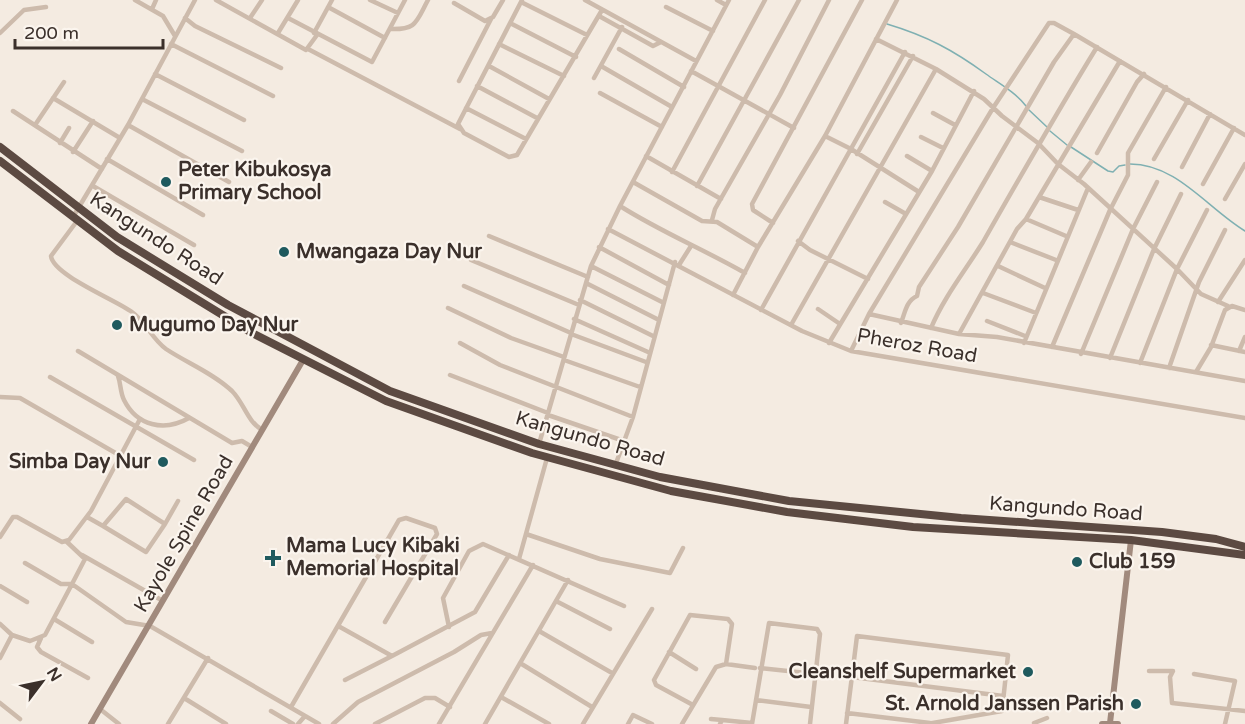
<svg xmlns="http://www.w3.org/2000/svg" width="1245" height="724" font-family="'Varela Round',sans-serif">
	<rect width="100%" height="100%" fill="#f4ebe1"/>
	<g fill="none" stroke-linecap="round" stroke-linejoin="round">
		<path stroke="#7fb0b2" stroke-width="1.5" d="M887,24C927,36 953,50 986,74C1000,84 1015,92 1026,106
			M1029,110L1047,127
			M1050,131L1067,145
			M1071,147L1108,171L1113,172L1119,166L1125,165
			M1130,164C1177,164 1207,208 1245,231"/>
		<path stroke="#cdbbac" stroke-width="4.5" d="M135,0L163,16L175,36
			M216,0L306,50L317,35
			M370,0L398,13
			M522,0L458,124L464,133L509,157L517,155L602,10
			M585,0L696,61
			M717,0L726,5
			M521,2L587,35
			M454,3L485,21L493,17L503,0
			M328,7L385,38
			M666,7L713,31
			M152,9L156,0
			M599,16L653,46L661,42
			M185,18L195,26L281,68
			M250,18L262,0
			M288,18L372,62L405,0
			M510,23L576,57
			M390,29C417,30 416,22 428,0
			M0,33L24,10L46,7
			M278,33L298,0
			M314,33L332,0
			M876,39L936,69L984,99L1002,116L1038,143L1058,164L1084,184L1177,269L1207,210
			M171,44L273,96
			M499,44L564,76
			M308,49L460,129
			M619,49L684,87
			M489,66L549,99
			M601,66L672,107
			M691,71L794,128
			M155,74L244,120
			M594,78L622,27
			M459,81L491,19
			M477,86L537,118
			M600,93L662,127
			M53,98L120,138
			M142,99L242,151
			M466,108L526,139
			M13,111L102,169
			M933,113L955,125
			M35,125L64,82
			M128,125L229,182
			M825,136L851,149L919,192
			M921,137L943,148
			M60,143L69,128
			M73,152L93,121
			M1097,153L1137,82L1144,74
			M857,154L913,56
			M646,156L721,199
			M907,156L932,171
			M107,159L203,215
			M1154,159L1188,100
			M1182,167L1210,114
			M672,172L765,0
			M1078,180L1091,162
			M633,182L702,221L717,222L758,247
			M1203,184L1234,128
			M93,186L194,245
			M697,186L799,0
			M1225,199L1245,164
			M885,202L906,214
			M620,206C661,232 703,249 745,273
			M1078,210L1039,197L1120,61
			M73,217L128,125L195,0
			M1026,219L1039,197
			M712,220L715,209L780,95L829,0
			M77,221L51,256C53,275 116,300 132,312C146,322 152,339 166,349C187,363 213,373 232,391C244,403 247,421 262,430
			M773,223L753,210L752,204L862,0
			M608,229L802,331L851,351L1245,418
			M489,236L588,277
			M798,241L810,250L868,279
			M1010,242L1056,260
			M599,247L669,285
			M471,260L579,305
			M679,265L691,246
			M591,266L662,302
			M998,266L1045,288
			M586,283L657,319
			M464,286L571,333
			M983,293L1036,313
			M733,295L758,247L825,136L897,0
			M580,300L653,336
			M1218,302L1245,260
			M448,308L511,338L564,357
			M818,309L840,324
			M761,310L905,52
			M869,314L959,334L997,337L1245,381
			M574,319L648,352
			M987,321L1025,336
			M901,323C905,313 906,301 917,296L919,287L958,227L1054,62L1074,34
			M791,325L936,69
			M931,328C944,297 965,271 983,242C1020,177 1057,112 1097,47
			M571,334L646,362
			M959,334L1017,229L1026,219L1066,236
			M460,343L500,365L633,417
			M829,343L932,171L974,91
			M1024,343L1088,188
			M1211,345L1245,352
			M1052,347L1110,210L1128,175V153L1166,87
			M78,351L232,443L242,441L252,447
			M851,351L869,314L993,108L1049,23H1054L1074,34L1245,135
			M1239,351L1245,337
			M1081,354L1133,229L1157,182
			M1110,358L1154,249L1181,194
			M564,360L640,387
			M1140,363L1177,269L1201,294L1228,306
			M1169,368L1199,282L1225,230
			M1196,372L1211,347L1225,310L1232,306L1245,310
			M450,375L548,413
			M118,376C121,384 120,392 124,400C137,426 164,432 189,418
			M50,377L194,460
			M0,397L20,398L119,455
			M548,415L624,441
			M539,444L591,266L620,206L729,0
			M615,466L633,417L675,262
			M87,517L103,526L126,499L165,524L178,501
			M103,526L146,552L165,524
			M526,534L600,559L670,573L683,548
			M0,537L13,517H17L62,542L69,540L91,511L140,419
			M82,555L163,601
			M519,559L547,458
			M25,563L61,584H72L85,559L67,542
			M0,586L27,602
			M556,601L610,629
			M54,619L92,642
			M0,624L12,635L0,658
			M340,627L392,656L475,612L509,555
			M449,627L443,598L469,551L483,544L624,606
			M539,631L612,673
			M12,635L30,641L45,635L72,584L126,622L150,626L319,724
			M41,638L37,647L41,652L88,678
			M669,652L696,669
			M520,663L592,707
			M760,668L816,674
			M1149,671H1173L1170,677L1172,703L1245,711
			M1194,674L1235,681L1225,724
			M852,677L1003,696
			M345,680L392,656
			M501,697L549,724
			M184,698L226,724
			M756,700L811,707
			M0,703L20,719
			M693,705L656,685L654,680L690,615L728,619L732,624L726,664
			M291,707L399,520L406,518L435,528L437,534L385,622
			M100,709L119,724
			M271,711L293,724
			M847,713L930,723
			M711,719L722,720
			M1034,723L1047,718
			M168,724L208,658
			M298,724L305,716
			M333,724L358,702L454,652L481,635L492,633
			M375,724L425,698H435L450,707
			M439,724L533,565
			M485,724L568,580
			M583,724L652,609
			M628,724L633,715L652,724
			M682,724L716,667L726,664L755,668
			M720,724L722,720L752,723
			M752,724L769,623L817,629L820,634L810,724
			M846,724L857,636L1008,655L1002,711L927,724"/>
		<path stroke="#a18a7d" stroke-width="6" d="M1110,723L1131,540
			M91,724L303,360
			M1102,724H1118"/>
		<path stroke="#5c4a42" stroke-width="8" d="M0,147L117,237L228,305L390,391L539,444L660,477L789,501L961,518L1162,532L1216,539L1245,547
			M0,161L118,251L252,333L386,401L532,453L671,491L787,512L913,527L1131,540L1245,555"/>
	</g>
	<g fill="#1f5a5e" stroke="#fbf5ee" stroke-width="2">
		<circle cx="166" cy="182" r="6"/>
		<circle cx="284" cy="252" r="6"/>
		<circle cx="117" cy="325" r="6"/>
		<circle cx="163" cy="462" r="6"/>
		<path d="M270 549h6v6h6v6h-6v6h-6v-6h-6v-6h6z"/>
		<circle cx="1077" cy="562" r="6"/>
		<circle cx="1028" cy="672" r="6"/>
		<circle cx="1136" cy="704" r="6"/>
	</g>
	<g text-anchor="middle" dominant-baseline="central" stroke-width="4.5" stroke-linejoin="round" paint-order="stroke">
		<g font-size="20" font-weight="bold" fill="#3b302b" stroke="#fbf5ee" text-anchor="start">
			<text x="178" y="170">Peter Kibukosya<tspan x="178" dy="23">Primary School</tspan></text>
			<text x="296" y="252">Mwangaza Day Nur</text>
			<text x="129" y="325">Mugumo Day Nur</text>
			<text x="151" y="462" text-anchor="end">Simba Day Nur</text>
			<text x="286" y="546">Mama Lucy Kibaki<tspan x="286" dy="23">Memorial Hospital</tspan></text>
			<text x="1089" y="562">Club 159</text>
			<text x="1016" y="672" text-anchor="end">Cleanshelf Supermarket</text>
			<text x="1124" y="704" text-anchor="end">St. Arnold Janssen Parish</text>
		</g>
		<g font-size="20" fill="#3b302b" stroke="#fbf5ee">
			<text transform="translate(156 239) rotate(33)">Kangundo Road</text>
			<text transform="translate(917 346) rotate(10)">Pheroz Road</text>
			<text transform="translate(590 439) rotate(16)">Kangundo Road</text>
			<text transform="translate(1066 509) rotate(4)">Kangundo Road</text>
			<text transform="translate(184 534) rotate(-60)">Kayole Spine Road</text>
		</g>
	</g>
	<g transform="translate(42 682) rotate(58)" stroke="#fbf5ee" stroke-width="4.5" paint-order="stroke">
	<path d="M0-4.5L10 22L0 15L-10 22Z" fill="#3b302b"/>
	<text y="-9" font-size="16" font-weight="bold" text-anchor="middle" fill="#3b302b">N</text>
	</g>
	<path d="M15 39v9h148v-9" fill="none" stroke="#3b302b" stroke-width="3"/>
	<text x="24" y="39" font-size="18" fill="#3b302b" stroke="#fbf5ee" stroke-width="4.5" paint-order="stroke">200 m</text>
</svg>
